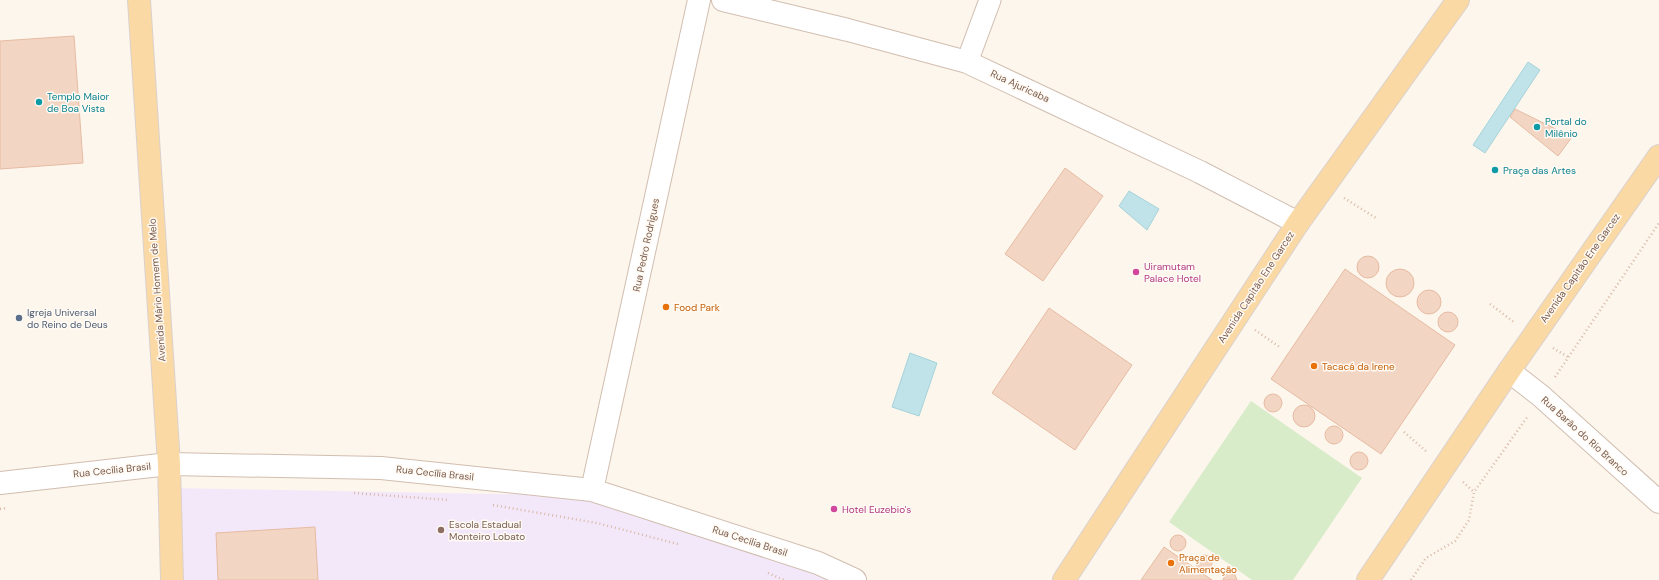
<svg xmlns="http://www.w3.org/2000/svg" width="1659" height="580" font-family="'DM Sans',sans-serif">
	<rect width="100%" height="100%" fill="#fdf6ec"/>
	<path fill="#f3e8fa" d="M170,488L613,496L845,580H175Z"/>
	<path fill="#d8ecc9" d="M1251,401L1362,478L1293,580H1252L1169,522Z"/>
	<path fill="#bfe3e8" stroke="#a5d3da" d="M1528,62L1540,70L1485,153L1473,145Z
		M1129,191L1159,209L1147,230L1119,206Z
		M910,353L937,363L919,416L892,407Z"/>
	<path fill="#f3d5c3" stroke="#e6bba3" d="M74,36L83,163L0,169V41Z
		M1515,109L1572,137L1558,156L1510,117Z
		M1065,168L1103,196L1043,281L1005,254Z
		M1357 267a11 11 0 1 1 22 0a11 11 0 1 1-22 0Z
		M1345,269L1455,345L1381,454L1271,379Z
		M1386 283a14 14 0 1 1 28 0a14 14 0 1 1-28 0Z
		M1417 302a12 12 0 1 1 24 0a12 12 0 1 1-24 0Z
		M1049,308L1132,365L1075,450L992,393Z
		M1438 322a10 10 0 1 1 20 0a10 10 0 1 1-20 0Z
		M1264 403a9 9 0 1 1 18 0a9 9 0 1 1-18 0Z
		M1293 416a11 11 0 1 1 22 0a11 11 0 1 1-22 0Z
		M1325 435a9 9 0 1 1 18 0a9 9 0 1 1-18 0Z
		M1350 461a9 9 0 1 1 18 0a9 9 0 1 1-18 0Z
		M315,527L318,580H218L216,533Z
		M1170 543a8 8 0 1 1 16 0a8 8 0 1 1-16 0Z
		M1164,547L1212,580H1141Z
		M1196 563a8 8 0 1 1 16 0a8 8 0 1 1-16 0Z
		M1228,573L1235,575L1237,580H1223L1225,575Z"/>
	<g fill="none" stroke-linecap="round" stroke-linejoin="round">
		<defs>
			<path id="minor" d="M967,62L990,0"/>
			<path id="tertiary" d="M723,0L848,30L967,62L1200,172L1298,223
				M1509,371L1541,396L1659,502
				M0,483L169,464L381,468L592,490L818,563L855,580
				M592,490L699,0"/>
			<path id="primary" d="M139,0L169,464L172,580
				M1064,580L1298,223L1458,0
				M1368,580L1509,371L1659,156"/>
		</defs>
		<use href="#minor" stroke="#d1beb0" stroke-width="23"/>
		<use href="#tertiary" stroke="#d1beb0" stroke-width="24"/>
		<use href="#primary" stroke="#dad1cd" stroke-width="24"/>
		<path stroke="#d9b8a5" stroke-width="2.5" stroke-dasharray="1 3" stroke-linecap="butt" d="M1344,198L1376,218
			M1490,304L1515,323
			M1255,330L1281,348
			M1553,348L1568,357
			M1555,377L1659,223
			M1404,432L1427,452
			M1463,482L1474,492
			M354,493L448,500
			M493,505L597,523L678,544
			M0,509L7,508
			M768,573L784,580
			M1411,580L1426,558L1455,541L1469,520L1474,492L1528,416"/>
		<use href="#minor" stroke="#fff" stroke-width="21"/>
		<use href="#tertiary" stroke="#fff" stroke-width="22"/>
		<use href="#primary" stroke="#fbd9a5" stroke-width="22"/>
	</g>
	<g fill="#0f9aa8" stroke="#fffaf3" stroke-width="1.5">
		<circle cx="39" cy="102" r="4"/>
		<circle cx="1537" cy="127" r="4"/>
		<circle cx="1495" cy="170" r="4"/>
	</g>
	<g fill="#d1479c" stroke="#fffaf3" stroke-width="1.5">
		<circle cx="1136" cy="272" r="4"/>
		<circle cx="834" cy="509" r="4"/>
	</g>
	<g fill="#e8710a" stroke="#fffaf3" stroke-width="1.5">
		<circle cx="666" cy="307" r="4"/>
		<circle cx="1314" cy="366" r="4"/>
		<circle cx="1171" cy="563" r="4"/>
	</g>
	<circle fill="#5c6f8a" stroke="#fffaf3" stroke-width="1.5" cx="19" cy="318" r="4"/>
	<circle fill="#8d6e63" stroke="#fffaf3" stroke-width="1.5" cx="441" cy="530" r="4"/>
	<g text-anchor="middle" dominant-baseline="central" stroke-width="3" stroke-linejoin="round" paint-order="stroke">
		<g font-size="10" fill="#7a5c4d" stroke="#fffaf3">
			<text transform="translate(1020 86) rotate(25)">Rua Ajuricaba</text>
			<text transform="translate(646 245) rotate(-78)">Rua Pedro Rodrigues</text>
			<text transform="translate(1580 268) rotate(-55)">Avenida Capitão Ene Garcez</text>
			<text transform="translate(1256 287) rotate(-57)">Avenida Capitão Ene Garcez</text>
			<text transform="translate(157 290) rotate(-94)">Avenida Mário Homem de Melo</text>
			<text transform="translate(1585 436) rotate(42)">Rua Barão do Rio Branco</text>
			<text transform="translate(112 470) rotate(-6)">Rua Cecília Brasil</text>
			<text transform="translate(435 473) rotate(6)">Rua Cecília Brasil</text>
			<text transform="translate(750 541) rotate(18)">Rua Cecília Brasil</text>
		</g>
		<g font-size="10" fill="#0d838f" stroke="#fffaf3" text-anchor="start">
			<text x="47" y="96">Templo Maior<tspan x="47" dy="12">de Boa Vista</tspan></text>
			<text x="1545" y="121">Portal do<tspan x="1545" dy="12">Milênio</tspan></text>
			<text x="1503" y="170">Praça das Artes</text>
		</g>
		<g font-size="10" fill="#b23c85" stroke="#fffaf3" text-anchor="start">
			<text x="1144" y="266">Uiramutam<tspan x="1144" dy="12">Palace Hotel</tspan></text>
			<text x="842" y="509">Hotel Euzebio's</text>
		</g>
		<g font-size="10" fill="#c56008" stroke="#fffaf3" text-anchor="start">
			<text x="674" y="307">Food Park</text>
			<text x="1322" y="366">Tacacá da Irene</text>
			<text x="1179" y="557">Praça de<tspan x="1179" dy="12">Alimentação</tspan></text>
		</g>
		<g font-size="10" fill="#4e5e75" stroke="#fffaf3" text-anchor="start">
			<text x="27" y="312">Igreja Universal<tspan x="27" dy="12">do Reino de Deus</tspan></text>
		</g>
		<g font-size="10" fill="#785e54" stroke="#fffaf3" text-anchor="start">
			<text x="449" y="524">Escola Estadual<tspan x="449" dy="12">Monteiro Lobato</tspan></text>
		</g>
	</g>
</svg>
